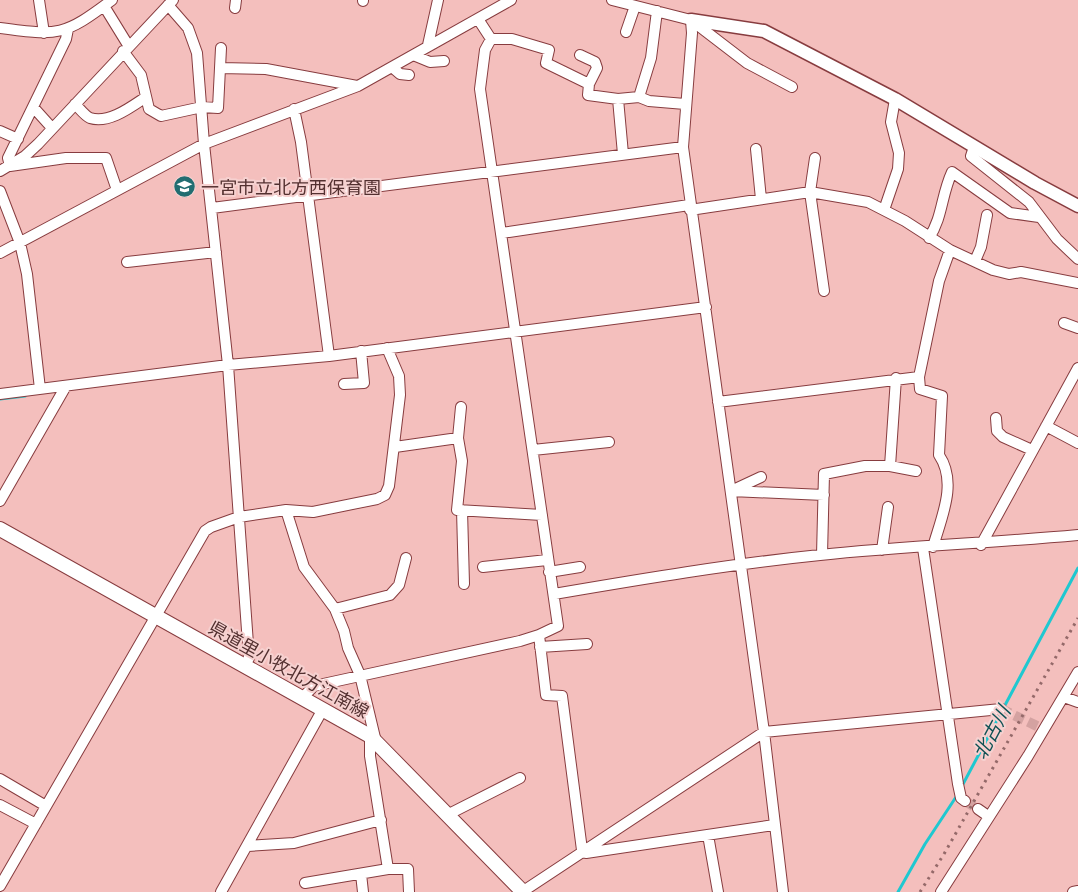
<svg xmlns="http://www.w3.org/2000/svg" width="1078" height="892" font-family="Barlow,'Noto Sans JP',sans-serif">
	<rect width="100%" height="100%" fill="#f4bfbd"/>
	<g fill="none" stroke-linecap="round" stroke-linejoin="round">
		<path stroke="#1fc8d0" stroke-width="3" d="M0,399L25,396
			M962,786L1078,568
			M898,892L925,844L958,794"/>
		<path stroke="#d4a2a1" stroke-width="10" stroke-dasharray="10 5" stroke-linecap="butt" d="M1001,709L1039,727
			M965,801L978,809"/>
		<defs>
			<path id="minor" d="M39,0L44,33
				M612,0L691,20L747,63L792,87
				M363,1V0
				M168,5L188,28L197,53L204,144L228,365L249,658L245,666
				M104,6L128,45
				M235,8L236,0
				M478,19L491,39H512L549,50L546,63L589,84
				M691,20L692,33L683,147L764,732L783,892
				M0,28C59,36 64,36 112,0
				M68,29L66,39L8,158L10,166L66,158H106L117,190
				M626,32L635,6
				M491,39L485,50L480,89L558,626L539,635L546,695L562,696L582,850L586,853L774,825
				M428,45L438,0
				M123,51L141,75L149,109L161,116L202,107L218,108L221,48
				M413,55L430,62L444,61
				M580,55L595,62L597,68L589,84L588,95L618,99L639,97L649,101L685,104
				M220,68L266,69L357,86
				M393,68L400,74L409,75
				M639,97L651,58L657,11
				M618,99L623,154
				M75,104C79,108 85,116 90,118C109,124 131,107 146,97
				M34,108L52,128
				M294,109L301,142L329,356
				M0,131L18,139
				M974,147L971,156L1029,202L1057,239L1078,259
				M756,149L761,199
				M815,158L810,192L824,291
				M0,171L25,156L38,144L173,0
				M0,191L20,243L27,274L40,389
				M212,208L683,147
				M690,210L810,192L868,202L905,221L950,250L939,281L919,377L718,402
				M884,210L898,169L899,153L891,122L895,99
				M502,233L689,205
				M929,238C943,216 941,196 952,172L1010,213L1039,217
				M950,250L993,270L1009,274L1021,272L1078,283
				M0,253L204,144L358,86L511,0
				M975,261L981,247L987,215
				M127,262L216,252
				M1064,323L1078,328
				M919,377L920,389L942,396L939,455C958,483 941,518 933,547
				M344,384L364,383L361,351
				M0,394L228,365L329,356L706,307
				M461,407L458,438L462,461L457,510L542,515
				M996,418L997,431L1003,437L1032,450
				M1046,426L1078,443
				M395,447L458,438
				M533,450L609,442
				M890,466L916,471
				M761,477L731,491L824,495
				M0,501L66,386
				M286,510L304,567L335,609L344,631L348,648L360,675L376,742
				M462,510L464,584
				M981,545L1078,368
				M923,548L958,784L961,798L965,801
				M882,550L888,507
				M822,555L824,474L865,466H890L896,378
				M483,567L547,560
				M549,572L580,567
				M554,594C642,579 731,564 820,555C906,546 992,543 1078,535
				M335,609L390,595L399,585L406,558
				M540,647L587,644
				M1064,697L1078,702
				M302,698L314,686L520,641L539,635
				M370,736V756L388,869
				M0,779L46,806
				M0,805L36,824
				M978,809L988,816
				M447,815L520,778
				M708,835L718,892
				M248,846L294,843L381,820
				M361,874L363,892
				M305,883L388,869H408L409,892
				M0,886L205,531L211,527L239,517L286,510L313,512L377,499L385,495L389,486L400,395L399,376L387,348
				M221,892L323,709
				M522,892L764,732L1001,709
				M941,892L1028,756L1078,672
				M1073,892L1078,891"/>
			<path id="tertiary" d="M691,20L764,31L895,99L1035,183L1078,206"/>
			<path id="secondary" d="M0,529L370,736L523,892"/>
		</defs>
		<use href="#minor" stroke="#873c3f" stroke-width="12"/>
		<use href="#tertiary" stroke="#873c3f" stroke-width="15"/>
		<use href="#secondary" stroke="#873c3f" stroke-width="16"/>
		<use href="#minor" stroke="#fff" stroke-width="10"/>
		<use href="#tertiary" stroke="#fff" stroke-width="12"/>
		<use href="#secondary" stroke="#fff" stroke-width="14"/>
		<path stroke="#946969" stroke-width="3" stroke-dasharray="2.5 5" stroke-linecap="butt" d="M920,892L944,854L1078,618"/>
	</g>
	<defs>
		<symbol id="school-disc" viewBox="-11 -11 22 22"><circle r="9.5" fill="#216d71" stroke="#f6d1d0"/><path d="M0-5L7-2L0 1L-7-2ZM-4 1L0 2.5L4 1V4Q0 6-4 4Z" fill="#fff"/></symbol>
	</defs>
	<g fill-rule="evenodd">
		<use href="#school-disc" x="172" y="174" width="25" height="25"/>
	</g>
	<g text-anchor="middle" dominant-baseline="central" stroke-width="4" stroke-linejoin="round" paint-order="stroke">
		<g font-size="18" fill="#533030" stroke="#f6d1d0" text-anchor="start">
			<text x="201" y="187">一宮市立北方西保育園</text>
		</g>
		<g font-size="18" fill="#533030" stroke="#f6d1d0">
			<text transform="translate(289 669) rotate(29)">県道里小牧北方江南線</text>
		</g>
		<g font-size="19" font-style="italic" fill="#0f5154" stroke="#f6d1d0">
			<text transform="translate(991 732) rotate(-62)">北古川</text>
		</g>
	</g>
</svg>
